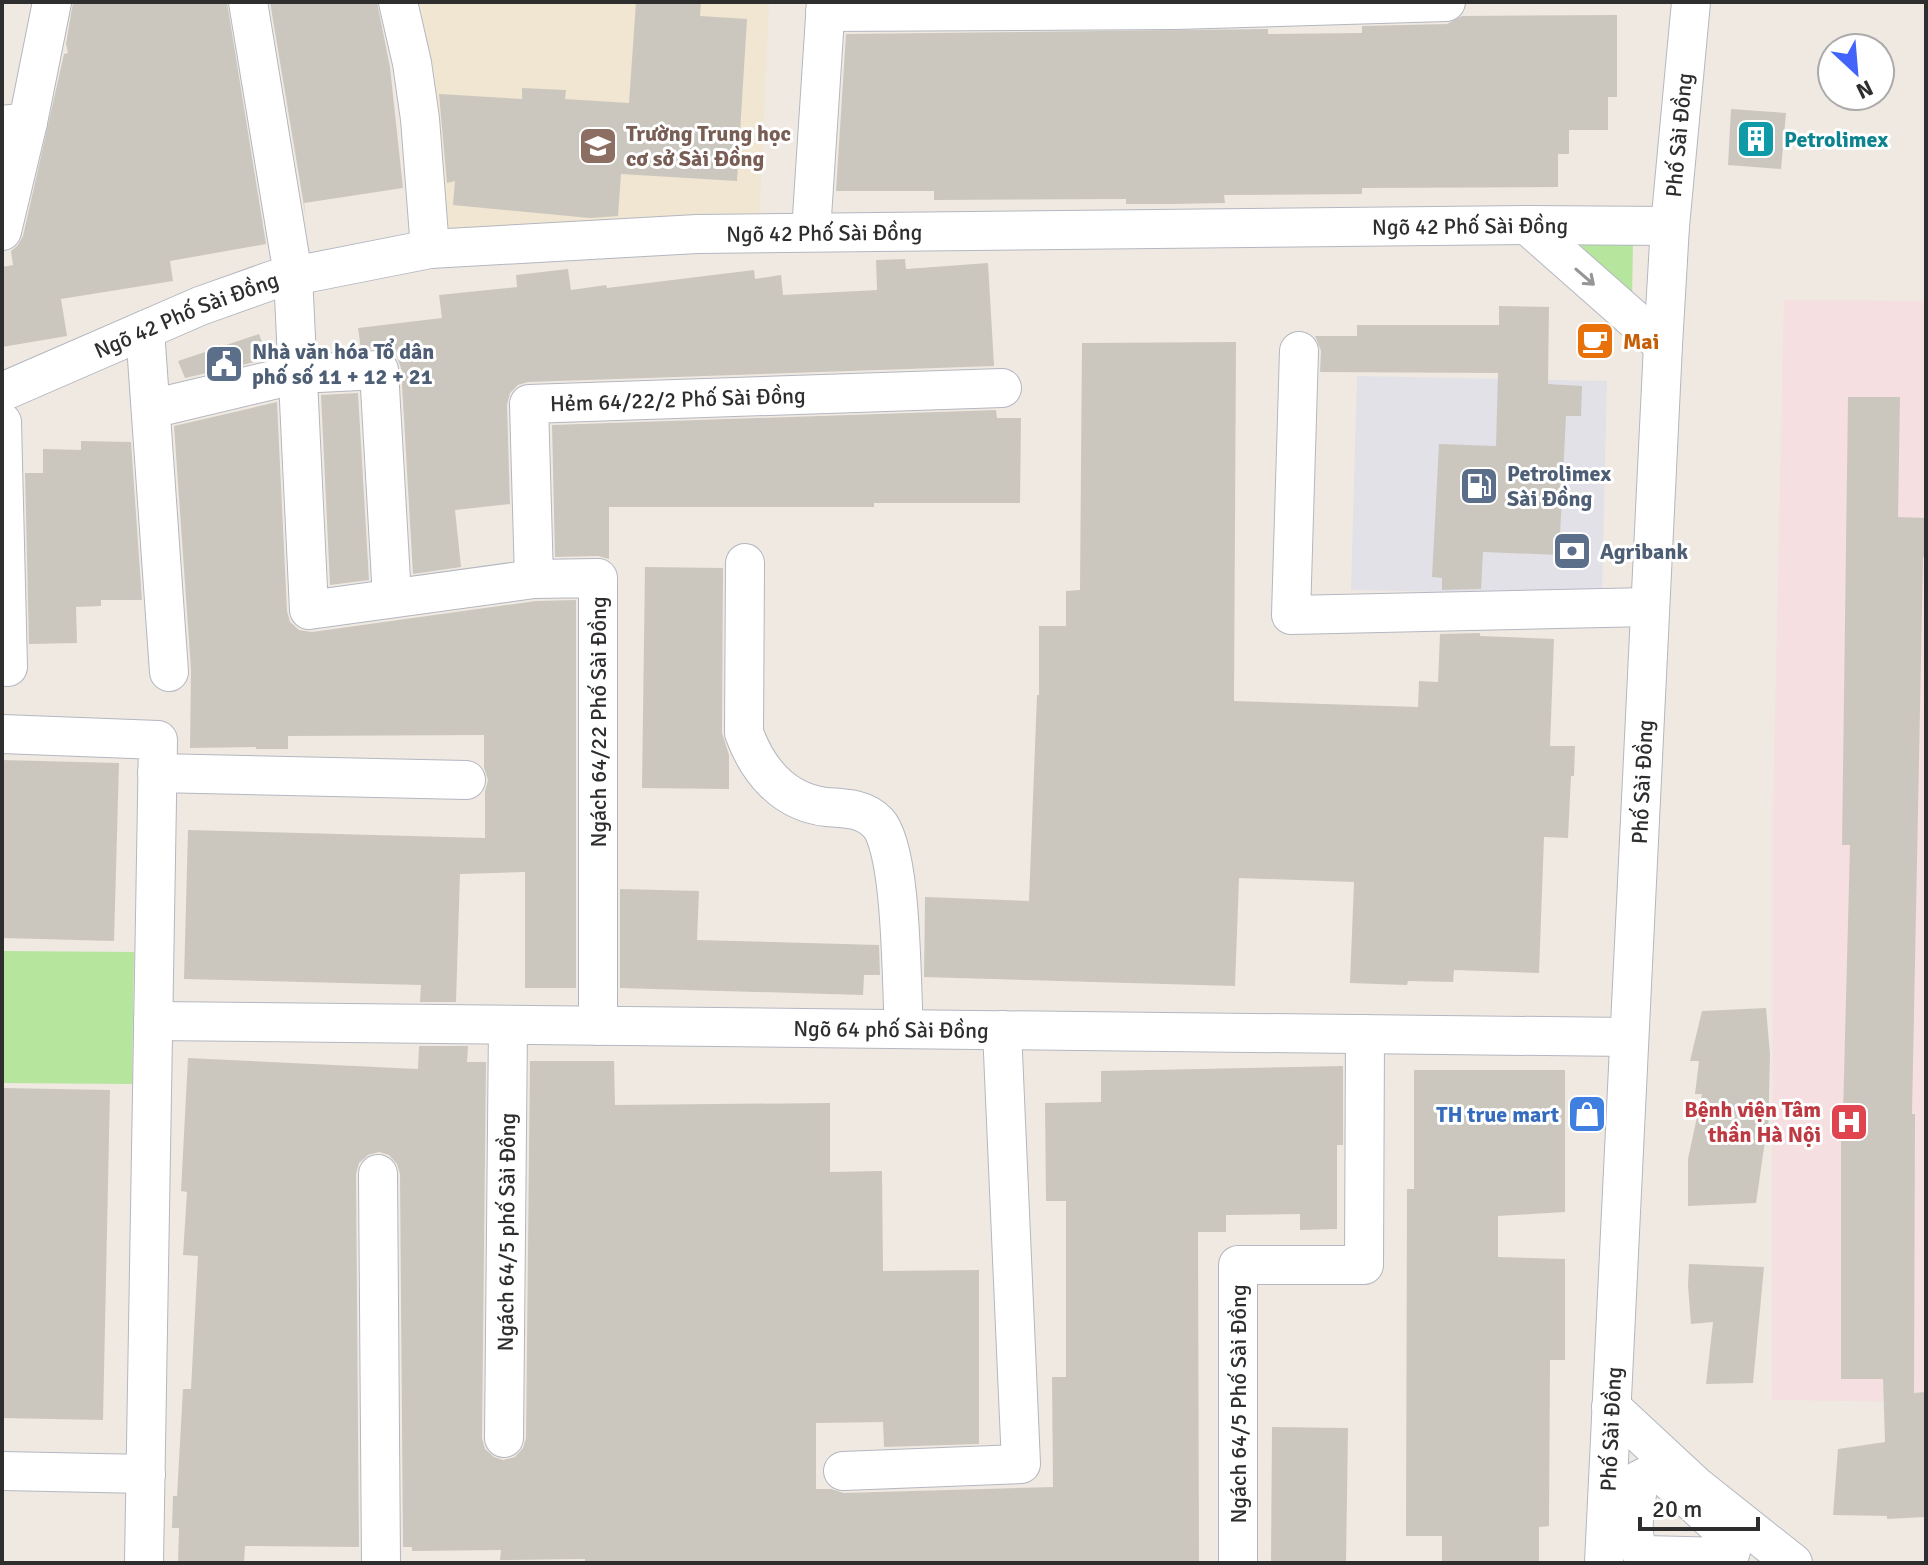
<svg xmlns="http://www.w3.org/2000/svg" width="1928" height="1565" font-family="Signika,sans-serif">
	<rect width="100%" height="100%" fill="#efe9e1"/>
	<path fill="#e3e1e8" d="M1357,376L1607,381L1602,595L1351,590Z"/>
	<path fill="#f0e6d1" d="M416,2H769L759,226L439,230Z"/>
	<path fill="#f5dfe0" d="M1784,300L1926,301V1402L1772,1400L1773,815Z"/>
	<path fill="#b6e59e" d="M1578,243H1633L1632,298Z
		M2,951L134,952L132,1084L2,1083Z"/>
	<path fill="#cbc7bf" d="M73,2H227L266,244L170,261L173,281L61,299L67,336L2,347V267L13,265L11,251L18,245L23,236L64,54L68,53L66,44Z
		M270,2H377L390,67L403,188L304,203L306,218Z
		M636,2H701L700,16L747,19L737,181L621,174L618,216L590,218L453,205L455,181L447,183L439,94L522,99V88L566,90L565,99L629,103Z
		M1617,15V97H1608V130H1569V154H1558V187L1362,188V194L1224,195L1225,203L1170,204H1126V199L934,200V191H836L846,34L1268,29V34L1362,33V26L1447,24L1462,16Z
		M1731,109L1786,113L1781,169L1728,165Z
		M905,259L906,269L988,263L994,366L528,382L518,385L510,393L507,405L510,504L455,510L461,567L413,574L401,368L397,357L388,350L361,349L358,328L442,318L439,295L517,287L516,275L568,269L571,290L606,285L607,288L754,270L755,279L781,275L783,295L877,290L876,260Z
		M1499,306L1549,307L1548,384L1582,386L1581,416H1566L1559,555L1483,552L1481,589L1442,590V578L1432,577L1439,444L1496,446L1498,373L1320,372L1321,351L1315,336H1357V325H1499Z
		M259,334L268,359L185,378L178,361Z
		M1236,342L1234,701L1418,707L1419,681L1438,682L1440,634L1480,633V636L1554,639L1550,746H1575L1574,776H1571L1568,838L1544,837L1539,973L1454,970L1453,982L1408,981L1407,985L1350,983L1354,882L1239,878L1235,986L924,977L925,897L1029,901L1037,695H1039V626H1066V591L1080,590L1082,343Z
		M358,393L369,580L330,585L321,395Z
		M1848,397H1900L1898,517L1926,518V557H1923L1912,1114H1915L1914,1393L1926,1392V1517L1887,1519V1516L1833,1515L1838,1449L1885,1442L1883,1379H1841V1114H1843L1850,845H1842Z
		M277,402L287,611L290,622L299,630L312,632L536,601L576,600V988H525V872L460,874L456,1002H420L421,985L184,979L188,830L485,838V791L488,780L484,768V735L288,736V749H256V747L190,748L191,670L174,426Z
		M996,410L997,418H1021L1020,503H874V507H609V559L598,556L555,557L552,425Z
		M81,441L131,442L142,600H101V606L76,607L77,643L29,644L25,473H43V449L81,450Z
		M645,567L723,568L722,733L729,755V789L642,788Z
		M2,760L119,763L114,941L2,938Z
		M620,889L699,891L697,940L879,945L880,975H864L863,995L620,988Z
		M1766,1008L1770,1054L1768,1142L1765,1141L1756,1203L1688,1206V1159L1702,1094H1695L1699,1061H1690L1702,1011Z
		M419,1046H468L467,1062H486L482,1438L485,1449L494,1457L503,1460L515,1457L523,1448L526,1438L530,1061H614L615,1105L830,1103V1172L882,1171L883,1271L979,1270V1444L884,1447L883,1422L816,1423V1489H831L844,1493L1053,1487L1052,1377H1066V1201H1046L1045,1103L1101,1102V1071L1343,1066V1145H1337V1229L1300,1230V1214L1226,1215V1232H1198L1199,1563H585V1559L500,1560L501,1550L412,1551V1547H403L400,1174L397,1164L389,1155L379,1152L368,1155L359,1163L356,1174L359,1547L245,1546L244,1563H178L179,1528H172L173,1496H177L183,1389H191L198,1256L183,1255L187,1192L181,1191L188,1058L418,1069Z
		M1414,1070H1565V1212L1498,1216V1257L1565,1259V1360H1550L1549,1526L1539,1527V1563H1442V1536H1406L1407,1189H1414Z
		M2,1088L110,1090L103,1420L2,1418Z
		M1689,1264L1764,1267L1753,1383L1706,1384L1713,1322L1691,1324L1688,1286Z
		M1272,1427L1348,1428L1346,1563H1271Z"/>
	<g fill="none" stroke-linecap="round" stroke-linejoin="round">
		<defs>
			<g id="minor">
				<path d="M248,2L293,275L309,610L534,579L598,578V1026"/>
				<path d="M398,2L412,63L420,119L430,249"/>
				<path d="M825,12L1175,10L1446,2"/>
				<path d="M2,125L28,122L52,2"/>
				<path d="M1527,225L1663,345"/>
				<path d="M2,231L28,122"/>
				<path d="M811,232L826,2"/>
				<path d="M145,330L169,672"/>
				<path d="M1299,351L1291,615L1649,607"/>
				<path id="s1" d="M2,392L200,306L273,280L430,249L697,234L1527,225L1670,226"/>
				<path d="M151,409L298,374L379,370L392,598"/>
				<path d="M2,422L8,667"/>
				<path d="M745,563L744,733C758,771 784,802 826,807C844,808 864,808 878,823C903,850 901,988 904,1029"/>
				<path id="s2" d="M534,579L529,404L1002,388"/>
				<path d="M2,734L158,740L144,1563"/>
				<path d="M157,773L466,780"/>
				<path id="s3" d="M153,1021L1629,1037"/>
				<path d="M378,1174L381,1563"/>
				<path d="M1611,1407L1696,1486L1793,1563"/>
				<path id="s4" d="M504,1438L508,1025"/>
				<path d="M2,1471L146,1474"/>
				<path d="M843,1471L1021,1464L1002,1030"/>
				<path d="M1655,1472L1663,1475L1729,1536L1733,1543L1730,1554L1725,1557L1645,1555C1625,1541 1637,1501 1639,1480Z"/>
				<path d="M1238,1563V1265H1364L1365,1034"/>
				<path id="s5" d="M1604,1563L1663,345L1670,226L1691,2"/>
			</g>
		</defs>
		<use href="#minor" stroke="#b4b7c1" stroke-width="40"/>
		<use href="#minor" stroke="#fff" stroke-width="38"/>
	</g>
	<defs><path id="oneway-shaft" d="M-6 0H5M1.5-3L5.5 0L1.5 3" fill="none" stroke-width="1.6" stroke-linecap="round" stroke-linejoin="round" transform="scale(2)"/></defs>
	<use stroke="#969696" href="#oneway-shaft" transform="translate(1585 277) rotate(41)"/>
	<defs>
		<symbol id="building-square" viewBox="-11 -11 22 22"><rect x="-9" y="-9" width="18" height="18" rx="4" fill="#0f9aa8" stroke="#fff"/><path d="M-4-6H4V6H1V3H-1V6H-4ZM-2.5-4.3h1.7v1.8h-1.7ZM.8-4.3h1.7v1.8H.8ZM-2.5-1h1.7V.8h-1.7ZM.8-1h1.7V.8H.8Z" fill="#fff"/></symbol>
		<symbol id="school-square" viewBox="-11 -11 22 22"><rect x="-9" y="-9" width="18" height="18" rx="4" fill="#8d6e63" stroke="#fff"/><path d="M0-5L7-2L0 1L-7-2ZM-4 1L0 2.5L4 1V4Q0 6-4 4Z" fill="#fff"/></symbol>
		<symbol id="cafe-square" viewBox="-11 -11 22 22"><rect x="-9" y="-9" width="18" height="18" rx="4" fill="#e8710a" stroke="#fff"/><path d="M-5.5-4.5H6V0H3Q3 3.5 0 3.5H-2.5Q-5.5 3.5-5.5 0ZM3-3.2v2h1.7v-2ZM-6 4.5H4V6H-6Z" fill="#fff"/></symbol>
		<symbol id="civic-square" viewBox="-11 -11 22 22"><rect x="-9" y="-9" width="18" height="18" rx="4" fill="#5c6f8a" stroke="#fff"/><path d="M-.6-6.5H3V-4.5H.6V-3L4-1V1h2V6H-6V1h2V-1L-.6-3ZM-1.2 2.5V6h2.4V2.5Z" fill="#fff"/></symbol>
		<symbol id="fuel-square" viewBox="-11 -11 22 22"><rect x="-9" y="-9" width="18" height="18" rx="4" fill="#5c6f8a" stroke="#fff"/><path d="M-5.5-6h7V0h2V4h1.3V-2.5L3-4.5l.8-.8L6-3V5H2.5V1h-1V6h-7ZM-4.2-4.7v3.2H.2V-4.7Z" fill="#fff"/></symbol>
		<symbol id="bank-square" viewBox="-11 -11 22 22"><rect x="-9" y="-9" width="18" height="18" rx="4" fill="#5c6f8a" stroke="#fff"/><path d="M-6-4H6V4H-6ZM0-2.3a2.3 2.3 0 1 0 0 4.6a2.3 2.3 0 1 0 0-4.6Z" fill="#fff"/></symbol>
		<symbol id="shop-square" viewBox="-11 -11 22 22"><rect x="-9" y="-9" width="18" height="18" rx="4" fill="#3f7fe0" stroke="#fff"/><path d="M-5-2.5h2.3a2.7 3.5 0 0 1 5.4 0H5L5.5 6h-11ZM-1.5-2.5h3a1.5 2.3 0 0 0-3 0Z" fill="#fff"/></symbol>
		<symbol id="hospital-square" viewBox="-11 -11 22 22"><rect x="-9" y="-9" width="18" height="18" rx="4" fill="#e0444e" stroke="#fff"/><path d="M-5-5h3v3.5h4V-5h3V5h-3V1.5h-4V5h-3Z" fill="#fff"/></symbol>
	</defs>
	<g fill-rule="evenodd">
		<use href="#building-square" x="1734" y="117" width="44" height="44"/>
		<use href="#school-square" x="576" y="124" width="44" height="44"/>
		<use href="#cafe-square" x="1573" y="319" width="44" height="44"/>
		<use href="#civic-square" x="202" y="342" width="44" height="44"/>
		<use href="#fuel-square" x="1457" y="464" width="44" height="44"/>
		<use href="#bank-square" x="1550" y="529" width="44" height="44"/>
		<use href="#shop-square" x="1565" y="1092" width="44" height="44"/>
		<use href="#hospital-square" x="1827" y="1100" width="44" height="44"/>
	</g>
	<g text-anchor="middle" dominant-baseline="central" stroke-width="6" stroke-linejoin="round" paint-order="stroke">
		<g font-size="22" font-weight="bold" fill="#785e54" stroke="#fff" text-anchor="start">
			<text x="626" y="133">Trường Trung học<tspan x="626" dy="25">cơ sở Sài Đồng</tspan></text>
		</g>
		<g font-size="22" fill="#2e2e2e" stroke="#fff">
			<text stroke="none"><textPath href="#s5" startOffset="1430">Phố Sài Đồng</textPath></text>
			<text stroke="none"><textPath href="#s1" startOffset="1494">Ngõ 42 Phố Sài Đồng</textPath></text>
			<text stroke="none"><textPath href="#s1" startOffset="848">Ngõ 42 Phố Sài Đồng</textPath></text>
			<text stroke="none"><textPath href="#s1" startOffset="200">Ngõ 42 Phố Sài Đồng</textPath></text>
			<text stroke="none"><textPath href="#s2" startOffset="324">Hẻm 64/22/2 Phố Sài Đồng</textPath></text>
			<text transform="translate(598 722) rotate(-90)">Ngách 64/22 Phố Sài Đồng</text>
			<text stroke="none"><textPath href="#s5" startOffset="782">Phố Sài Đồng</textPath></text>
			<text stroke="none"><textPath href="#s3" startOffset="738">Ngõ 64 phố Sài Đồng</textPath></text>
			<text stroke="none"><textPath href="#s4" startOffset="206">Ngách 64/5 phố Sài Đồng</textPath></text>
			<text transform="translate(1238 1404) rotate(-90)">Ngách 64/5 Phố Sài Đồng</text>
			<text stroke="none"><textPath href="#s5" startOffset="134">Phố Sài Đồng</textPath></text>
		</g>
		<g font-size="22" font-weight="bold" fill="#0d838f" stroke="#fff" text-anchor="start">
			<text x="1784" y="139">Petrolimex</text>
		</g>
		<g font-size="22" font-weight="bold" fill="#c56008" stroke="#fff" text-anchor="start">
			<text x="1623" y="341">Mai</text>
		</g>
		<g font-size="22" font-weight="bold" fill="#4e5e75" stroke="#fff" text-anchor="start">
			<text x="252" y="351">Nhà văn hóa Tổ dân<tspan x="252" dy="25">phố số 11 + 12 + 21</tspan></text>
			<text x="1507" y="473">Petrolimex<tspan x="1507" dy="25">Sài Đồng</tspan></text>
			<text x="1600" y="551">Agribank</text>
		</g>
		<g font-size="22" font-weight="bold" fill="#be3a42" stroke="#fff" text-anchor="end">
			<text x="1821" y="1109">Bệnh viện Tâm<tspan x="1821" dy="25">thần Hà Nội</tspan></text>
		</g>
		<g font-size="22" font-weight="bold" fill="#366cbe" stroke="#fff" text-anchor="end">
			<text x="1559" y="1114">TH true mart</text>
		</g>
	</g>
	<rect width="1928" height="1565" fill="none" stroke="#2e2e2e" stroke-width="8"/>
	<g transform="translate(1856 72) rotate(154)"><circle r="38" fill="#ffffff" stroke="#ababab" stroke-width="2"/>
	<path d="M0-6L14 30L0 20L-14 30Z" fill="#4264fb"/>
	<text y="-12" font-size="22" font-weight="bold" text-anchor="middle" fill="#2e2e2e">N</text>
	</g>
	<path d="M1640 1517v12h118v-12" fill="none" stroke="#2e2e2e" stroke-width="4"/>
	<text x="1652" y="1517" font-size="24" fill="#2e2e2e" stroke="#ffffff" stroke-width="6" paint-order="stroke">20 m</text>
</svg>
